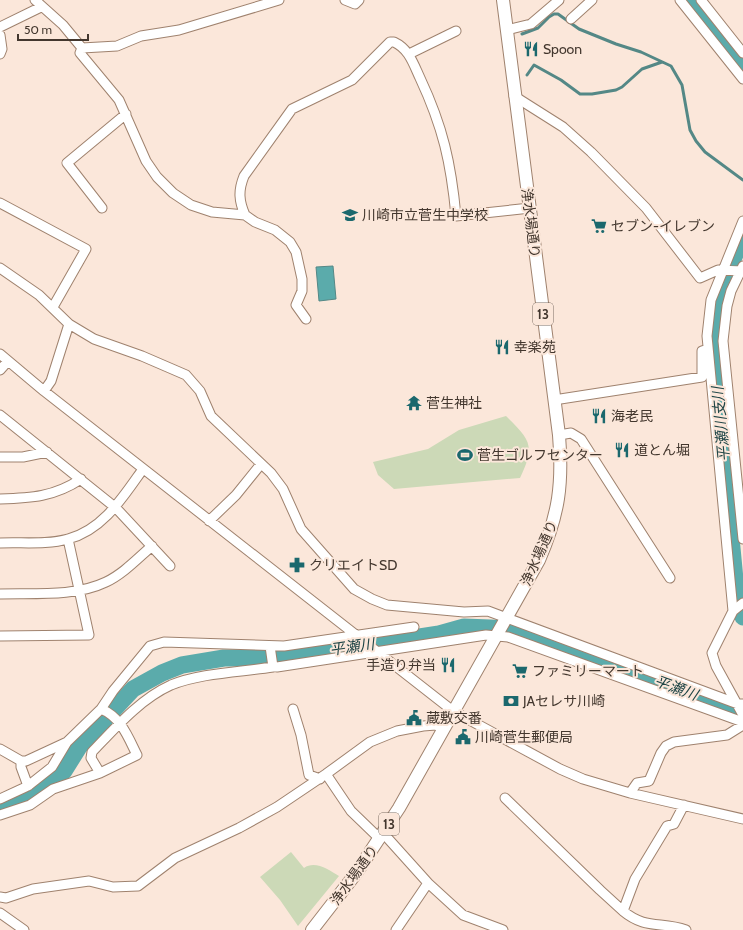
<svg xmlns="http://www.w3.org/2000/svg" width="743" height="930" font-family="Cabin,'Noto Sans JP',sans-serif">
	<rect width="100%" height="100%" fill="#fbe7da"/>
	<path fill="#ccd9b7" d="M506,416C530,440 536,445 520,478L394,489L378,475L373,462L428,449L459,430Z
		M291,852L304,868C315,860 329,870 339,876L298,926L280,900L260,877Z"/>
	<path fill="#5babab" stroke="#548886" d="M333,266L336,299L319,301L316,267Z"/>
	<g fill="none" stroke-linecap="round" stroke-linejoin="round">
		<path stroke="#548886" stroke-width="3" d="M522,34L538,28L549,17L554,14H558L579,29L616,44L641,52L671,66L682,85L690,130L696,141L705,152L743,180
			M527,75L534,65L561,80L580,94H592L616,90L622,87L642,69L662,62"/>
		<path stroke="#5babab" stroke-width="17" d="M690,0L743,66
			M743,235L717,299L713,323L714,359L736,590L743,617
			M0,806L30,797L48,787L64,771L79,747L133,689L162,673L182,665L224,658H256L342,649L439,634L464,627L515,629L675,686L743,713"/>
		<defs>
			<path id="minor" d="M35,0L63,25L82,48
				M345,0L355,4L359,0
				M680,0L743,79
				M701,0L743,53
				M571,19L592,0
				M0,27L41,7
				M507,30L531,24L559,0
				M0,35L2,49L0,54
				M82,48L80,53L119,100L146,161L157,177L173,193L191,205L212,212L245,215L255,222L275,230L290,242L296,252L302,279V291L296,305L306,319
				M82,48L117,46L141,36L179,30L279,0
				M409,54L456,31
				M514,96L563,127L591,152L646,208L700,278L718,270L743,271
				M0,203L86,249L53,307
				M102,208L67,163L126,114
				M245,215C239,201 238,191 244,176L292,109L352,80L390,42H394C409,49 413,63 420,78C443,127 451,163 456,216L530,208
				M743,266L731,291L727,306L723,341L743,539
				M0,268L39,295L69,324L94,339L142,356L186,375L200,391L211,416L271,473L283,489L301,529L354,589L372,599L387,605L464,612L488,611L738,704H743
				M0,354L44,391L453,711L560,769L583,779L630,793L743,819
				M0,370L8,361
				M44,391L51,381L69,324
				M554,400L702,377V351L708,349
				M0,415L116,508L170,566
				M559,435L571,433L581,439L670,578
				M0,457H23L47,452
				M0,499C31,498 54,497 81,479
				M209,521L236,495L261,464
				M0,543C22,542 47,545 68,539C103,530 123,497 143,469
				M0,594C34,593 75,597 106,582C123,574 137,559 152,546
				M743,603L733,611L712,653L716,666L743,715
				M733,611L707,336L711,300L743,221
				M0,636L89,635L68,539
				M277,667L486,635L508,637L743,722
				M293,709L301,735L309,775L320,779
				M0,749L21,761H26L67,742L101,709L113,691L150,646L164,642L284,646L414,627
				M100,773L91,758L92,752C115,728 140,699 171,685C200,673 241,672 273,667L270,646
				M326,774L351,811L380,839
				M28,786L52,767L67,742
				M630,793L637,783L649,781L661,753L666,746L674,742L727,735L743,725
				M505,798L600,890L623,911
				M0,799L28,786L21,767V761
				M684,805L674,824L667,826L635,879L623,911C646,930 661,921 686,930
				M0,815L30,805L53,789L100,773L137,755C128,737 121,717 101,709
				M383,833L428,883
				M0,897L6,898L33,889L89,881L113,887L138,886L175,858L239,828L277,807L326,774L370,742L397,731L423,726L436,725L443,729
				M0,913L24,930
				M396,930L428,883L463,915L503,930"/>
			<path id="major" d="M312,930L357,872L399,808L539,560C559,514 563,484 559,435L503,0"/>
		</defs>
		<use href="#minor" stroke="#9f826e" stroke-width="11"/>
		<use href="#major" stroke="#9f826e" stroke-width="14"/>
		<use href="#minor" stroke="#fff" stroke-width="9"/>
		<use href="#major" stroke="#fff" stroke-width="12"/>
	</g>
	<defs>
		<symbol id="restaurant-bare" viewBox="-9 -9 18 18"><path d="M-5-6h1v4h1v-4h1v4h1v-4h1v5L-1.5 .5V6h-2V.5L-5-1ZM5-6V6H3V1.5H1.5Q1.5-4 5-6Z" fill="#1b686d" stroke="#fbe7da" stroke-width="2.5" paint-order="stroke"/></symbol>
		<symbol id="school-bare" viewBox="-9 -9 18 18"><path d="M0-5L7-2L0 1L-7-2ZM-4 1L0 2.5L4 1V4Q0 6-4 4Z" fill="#1b686d" stroke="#fbe7da" stroke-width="2.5" paint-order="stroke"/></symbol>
		<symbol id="supermarket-bare" viewBox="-9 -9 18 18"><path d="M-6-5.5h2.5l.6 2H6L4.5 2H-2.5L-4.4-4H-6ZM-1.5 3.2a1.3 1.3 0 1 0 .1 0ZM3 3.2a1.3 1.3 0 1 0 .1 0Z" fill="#1b686d" stroke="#fbe7da" stroke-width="2.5" paint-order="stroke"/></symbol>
		<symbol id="temple-bare" viewBox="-9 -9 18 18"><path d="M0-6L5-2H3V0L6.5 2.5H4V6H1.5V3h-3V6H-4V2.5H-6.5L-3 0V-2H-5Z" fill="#1b686d" stroke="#fbe7da" stroke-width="2.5" paint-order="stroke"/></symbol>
		<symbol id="stadium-bare" viewBox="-9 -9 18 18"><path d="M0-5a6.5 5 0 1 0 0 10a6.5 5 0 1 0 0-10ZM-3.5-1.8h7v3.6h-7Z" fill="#1b686d" stroke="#fbe7da" stroke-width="2.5" paint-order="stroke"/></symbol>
		<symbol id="pharmacy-bare" viewBox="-9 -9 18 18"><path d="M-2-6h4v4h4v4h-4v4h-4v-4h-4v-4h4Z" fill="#1b686d" stroke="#fbe7da" stroke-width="2.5" paint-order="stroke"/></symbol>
		<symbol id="bank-bare" viewBox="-9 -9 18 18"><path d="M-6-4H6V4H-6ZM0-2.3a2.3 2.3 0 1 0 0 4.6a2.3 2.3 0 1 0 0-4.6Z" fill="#1b686d" stroke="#fbe7da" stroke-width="2.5" paint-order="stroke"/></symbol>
		<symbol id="civic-bare" viewBox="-9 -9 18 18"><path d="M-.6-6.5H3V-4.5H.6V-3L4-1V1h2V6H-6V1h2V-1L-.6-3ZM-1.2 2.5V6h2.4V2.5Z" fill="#1b686d" stroke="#fbe7da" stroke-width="2.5" paint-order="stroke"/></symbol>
	</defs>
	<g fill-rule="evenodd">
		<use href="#restaurant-bare" x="520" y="38" width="22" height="22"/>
		<use href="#school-bare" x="339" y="204" width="22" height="22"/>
		<use href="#supermarket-bare" x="588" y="215" width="22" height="22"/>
		<use href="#restaurant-bare" x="491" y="336" width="22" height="22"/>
		<use href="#temple-bare" x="403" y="392" width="22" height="22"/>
		<use href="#restaurant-bare" x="588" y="405" width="22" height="22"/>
		<use href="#restaurant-bare" x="611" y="439" width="22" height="22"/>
		<use href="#stadium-bare" x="454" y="444" width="22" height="22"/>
		<use href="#pharmacy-bare" x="286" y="554" width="22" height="22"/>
		<use href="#restaurant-bare" x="437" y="654" width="22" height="22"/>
		<use href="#supermarket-bare" x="509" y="660" width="22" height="22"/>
		<use href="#bank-bare" x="500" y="690" width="22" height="22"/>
		<use href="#civic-bare" x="403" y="707" width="22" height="22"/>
		<use href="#civic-bare" x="452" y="726" width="22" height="22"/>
	</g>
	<g text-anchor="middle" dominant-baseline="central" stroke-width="4" stroke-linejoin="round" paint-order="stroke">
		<g fill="#fbe7da" stroke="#7a6c62" stroke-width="1">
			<rect x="533" y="303" width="20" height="22" rx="3"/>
			<rect x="379" y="813" width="20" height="22" rx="3"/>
		</g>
		<g font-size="13" font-weight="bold" fill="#43372e">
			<text x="543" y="314">13</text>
			<text x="389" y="824">13</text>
		</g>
		<g font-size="14" fill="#43372e" stroke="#fbe7da" text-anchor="start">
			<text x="543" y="49">Spoon</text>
			<text x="362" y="215">川崎市立菅生中学校</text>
			<text x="611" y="226">セブン-イレブン</text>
			<text x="514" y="347">幸楽苑</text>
			<text x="426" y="403">菅生神社</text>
			<text x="611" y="416">海老民</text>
			<text x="634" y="450">道とん堀</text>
			<text x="477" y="455">菅生ゴルフセンター</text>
			<text x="309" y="565">クリエイトSD</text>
			<text x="436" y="665" text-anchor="end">手造り弁当</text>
			<text x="532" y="671">ファミリーマート</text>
			<text x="523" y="701">JAセレサ川崎</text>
			<text x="426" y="718">蔵敷交番</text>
			<text x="475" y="737">川崎菅生郵便局</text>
		</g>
		<g font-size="14" fill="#43372e" stroke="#fbe7da">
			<text transform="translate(531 223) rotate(83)">浄水場通り</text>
			<text transform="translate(539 553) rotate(-66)">浄水場通り</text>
			<text transform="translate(354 875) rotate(-54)">浄水場通り</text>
		</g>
		<g font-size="15" font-style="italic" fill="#1f4546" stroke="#fbe7da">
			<text transform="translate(721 424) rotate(-95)">平瀬川支川</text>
			<text transform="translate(352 647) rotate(-8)">平瀬川</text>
			<text transform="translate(676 688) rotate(20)">平瀬川</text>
		</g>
	</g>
	<path d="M18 34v6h70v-6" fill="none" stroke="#43372e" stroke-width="2"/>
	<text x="24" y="34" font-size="12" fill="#43372e" stroke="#fbe7da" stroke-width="3" paint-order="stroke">50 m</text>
</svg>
